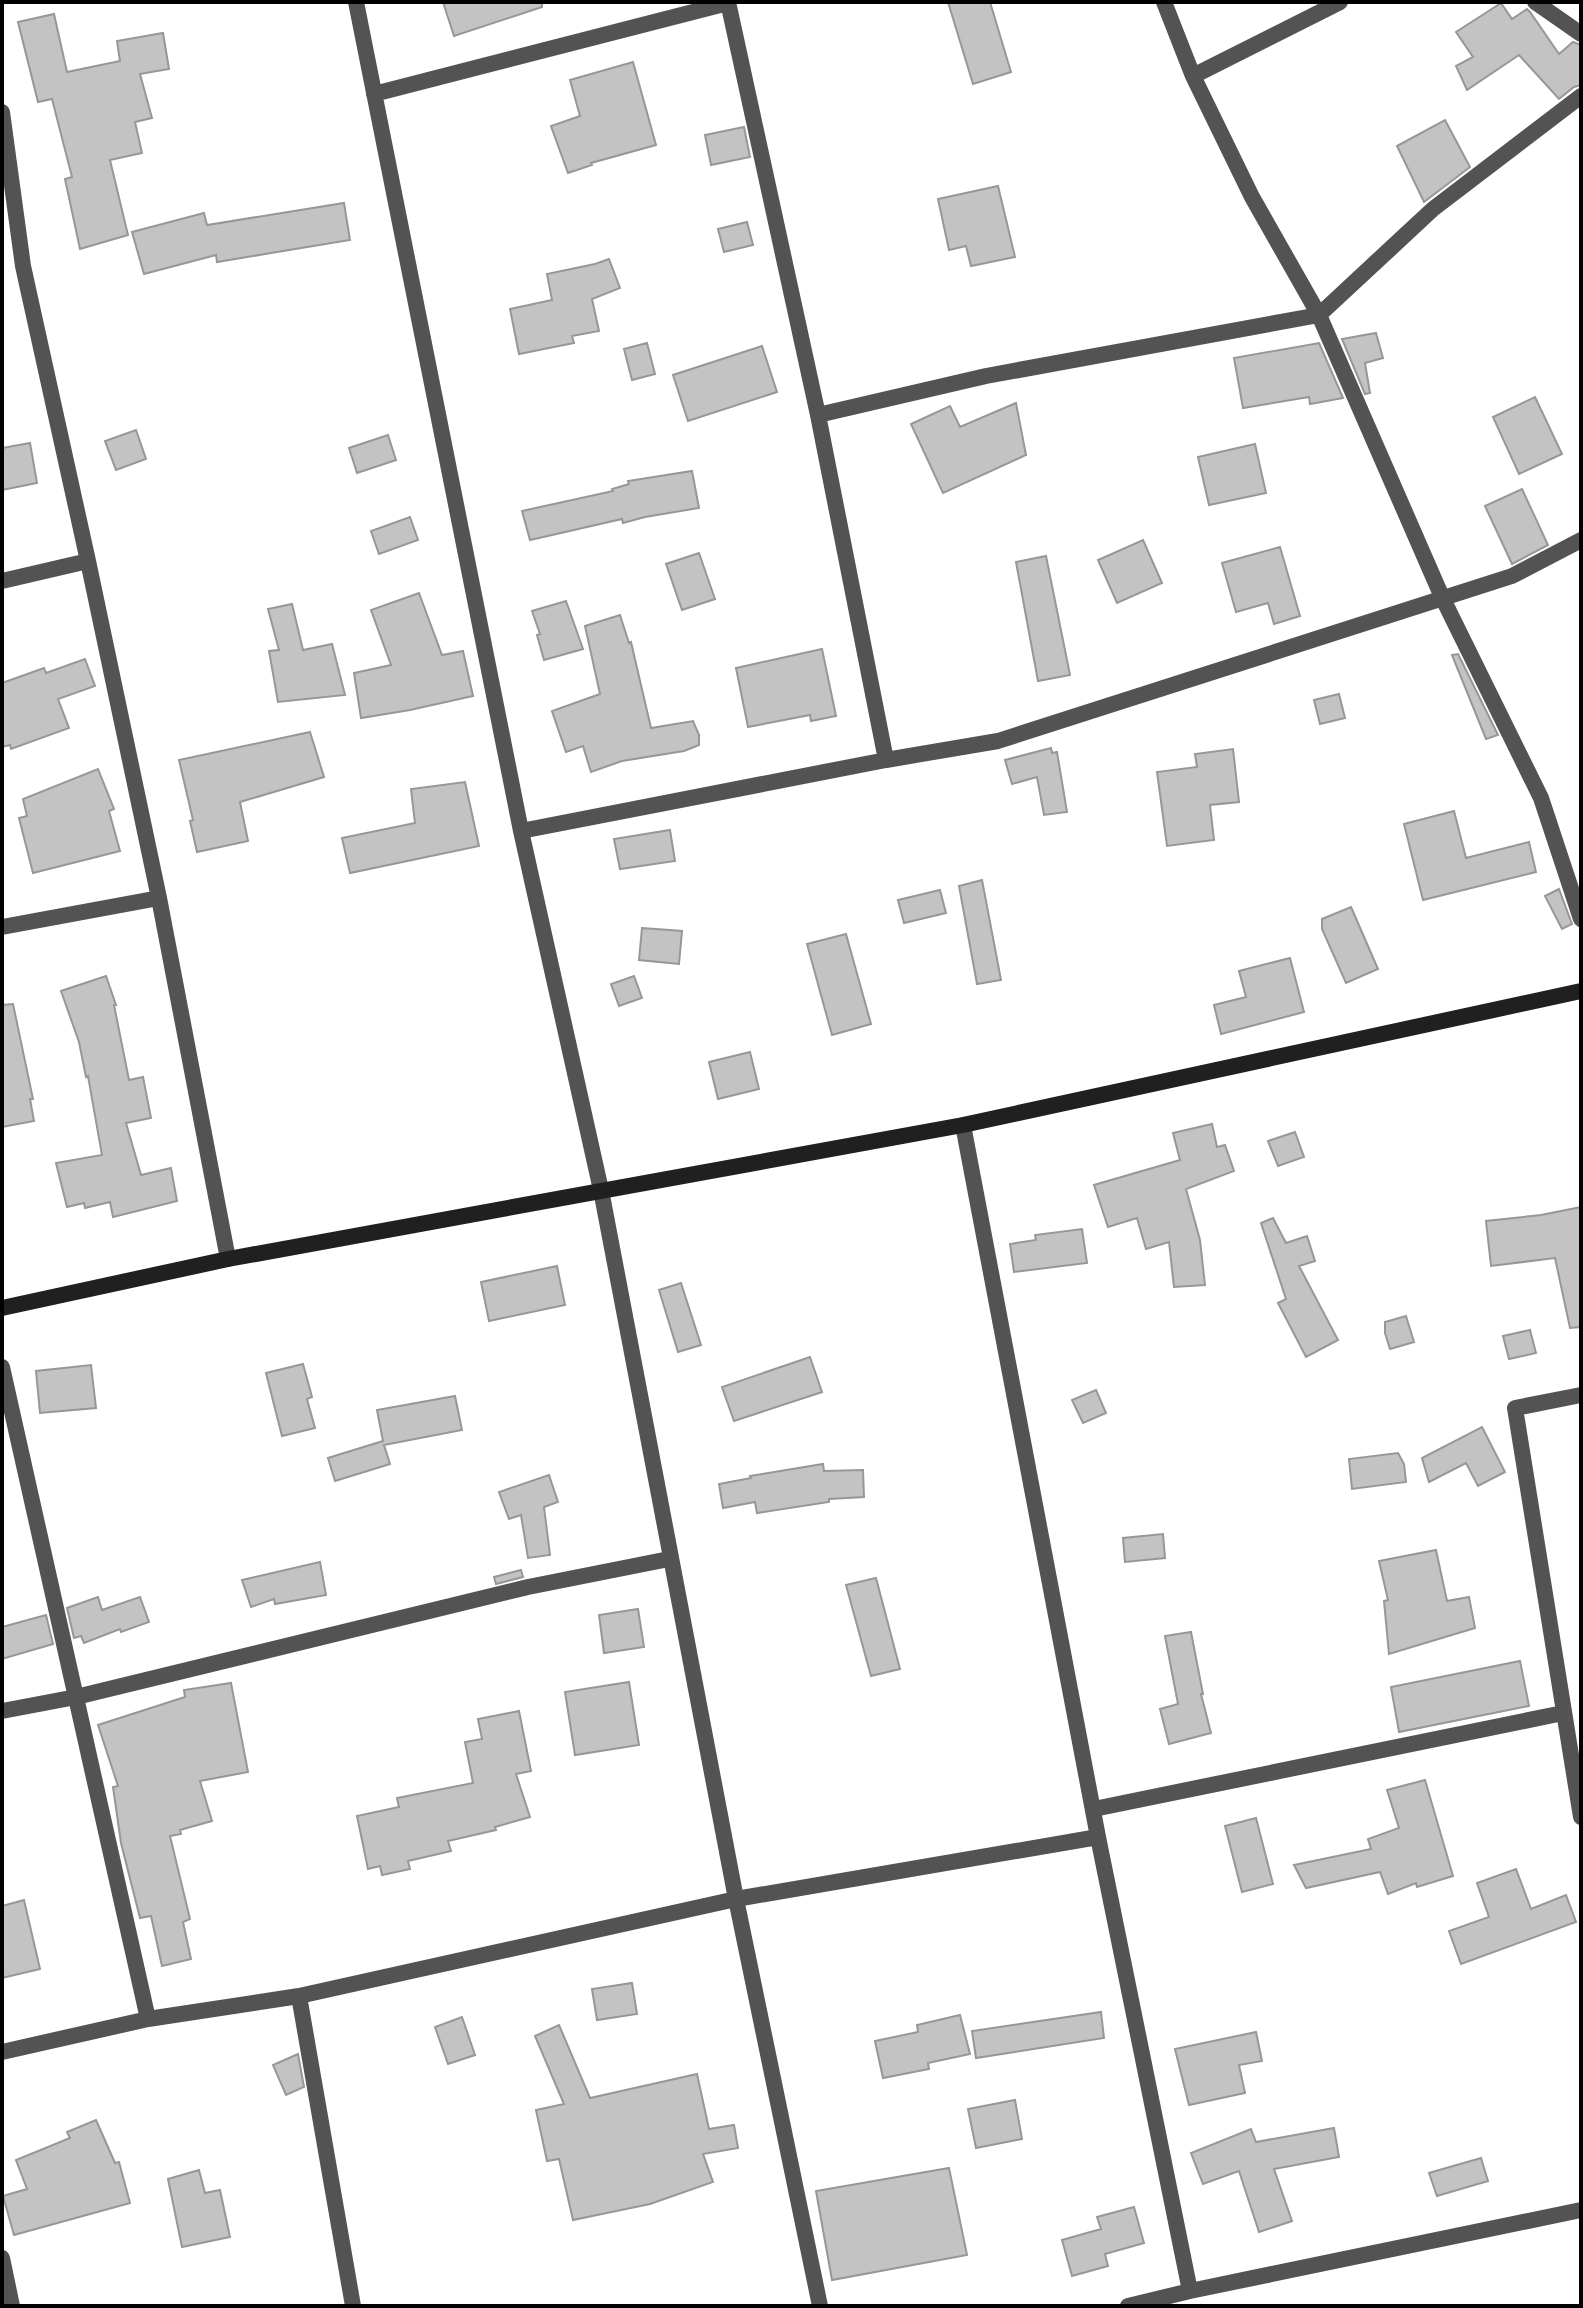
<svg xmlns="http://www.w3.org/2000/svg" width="1583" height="2308" font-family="'PT Sans',sans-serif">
	<rect width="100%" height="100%" fill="#fff"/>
	<path fill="#c3c3c3" stroke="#979797" stroke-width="2" d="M443,2H542V7L454,36Z
		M948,2H990L1011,72L973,84Z
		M1501,3L1512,19L1527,9L1530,12L1559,54L1573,42L1581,45V85L1574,87L1559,99L1519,55L1467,90L1456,66L1473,57L1456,32Z
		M54,14L67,72L120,61L117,41L163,33L169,69L140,74L152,118L135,122L142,153L110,160L128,235L80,249L65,179L72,177L52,99L38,102L18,22Z
		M633,62L656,145L591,163L592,165L568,173L551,126L580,116L570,80Z
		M1445,120L1470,167L1424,202L1397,146Z
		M744,127L750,157L711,165L705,135Z
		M998,186L1015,257L971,266L966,246L949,250L938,199Z
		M344,203L350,240L217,262L216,255L144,274L132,232L204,213L207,225Z
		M747,222L753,245L724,252L718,229Z
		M609,259L620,288L592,299L599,331L572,336L574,343L519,354L510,309L552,300L547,274L595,264Z
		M1376,333L1383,358L1365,363L1370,393L1365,394L1342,339Z
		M647,343L655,374L632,380L624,349Z
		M1319,343L1343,398L1310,404L1309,397L1243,408L1234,358Z
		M762,346L777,392L688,421L673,375Z
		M1535,397L1562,454L1519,474L1493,417Z
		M1016,403L1026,455L943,493L911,424L950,406L960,427Z
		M136,430L146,459L116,470L105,441Z
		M388,435L396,460L357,473L349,448Z
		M30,443L37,483L2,490V448Z
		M1255,444L1266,493L1209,505L1198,457Z
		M692,471L699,508L645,517L623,523L622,519L530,540L522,511L613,491L612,489L629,484L628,481Z
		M1522,489L1548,545L1512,564L1485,506Z
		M410,517L418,540L379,554L371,531Z
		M1143,540L1162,583L1117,603L1098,560Z
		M1280,547L1300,616L1274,624L1268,603L1236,612L1222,563Z
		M699,553L715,599L682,610L666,564Z
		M1046,556L1070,675L1038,681L1016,562Z
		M419,593L442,655L463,651L473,696L410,710L361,718L354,673L391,665L371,610Z
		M566,601L583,649L544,660L537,635L540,634L532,611Z
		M292,604L303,650L332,644L345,695L278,702L269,651L279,650L268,609Z
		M620,615L629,643L631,642L651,728L693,721L699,735V745L684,751L622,761L591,772L583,746L566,752L552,711L600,694L585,626Z
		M822,649L836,716L811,721L810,715L748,727L736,668Z
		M1458,654L1498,735L1486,739L1452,655Z
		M85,659L95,686L58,699L69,728L11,749L10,745L2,747V683L44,668L46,673Z
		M1339,694L1345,718L1320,724L1314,700Z
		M310,732L324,777L240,802L248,841L197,852L190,821L193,820L179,760Z
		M1051,748L1052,753L1057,752L1067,812L1044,815L1037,777L1012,784L1005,760Z
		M1233,749L1239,802L1210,805L1214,840L1167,846L1157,772L1197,767L1195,754Z
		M98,769L114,809L109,811L120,851L33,873L19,818L27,816L23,799Z
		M465,782L479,846L350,873L342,838L415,823L411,789Z
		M1454,811L1466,858L1529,842L1536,872L1423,900L1404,824Z
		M670,830L675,861L620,869L614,839Z
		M982,880L1001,980L977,984L959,886Z
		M1559,889L1572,924L1562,929L1545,896Z
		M940,890L946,913L904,923L898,900Z
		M1351,907L1378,969L1346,983L1322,929V919Z
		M642,928L682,931L679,964L639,960Z
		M846,934L871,1024L832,1035L807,944Z
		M1290,958L1304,1012L1221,1034L1214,1005L1246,997L1239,971Z
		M106,976L116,1005H114L129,1080L143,1077L151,1118L126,1123L141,1175L171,1168L177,1201L113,1217L110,1202L85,1208L84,1203L67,1207L56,1163L102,1155L88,1076L86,1077L79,1042L61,991Z
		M634,976L642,998L619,1006L611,984Z
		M13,1004L33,1099H30L34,1121L2,1127V1005Z
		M750,1052L759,1089L718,1099L709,1062Z
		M1212,1124L1217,1147L1225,1145L1234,1171L1186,1189L1200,1240L1205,1285L1174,1287L1169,1242L1146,1249L1137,1218L1108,1227L1094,1185L1180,1160L1173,1133Z
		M1295,1132L1304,1157L1278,1166L1268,1141Z
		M1581,1207V1327L1570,1328L1555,1258L1491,1266L1486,1221L1541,1215Z
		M1273,1218L1286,1243L1307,1236L1315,1261L1299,1266L1338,1340L1306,1357L1278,1303L1286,1299L1261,1223Z
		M1082,1229L1087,1263L1014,1272L1010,1244L1036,1240L1035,1235Z
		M557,1266L565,1305L489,1321L481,1282Z
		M681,1283L701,1345L678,1352L659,1290Z
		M1406,1316L1414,1342L1390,1349L1385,1333V1322Z
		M1530,1330L1536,1353L1509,1359L1503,1336Z
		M810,1357L822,1392L734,1421L722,1387Z
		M303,1364L312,1397L307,1399L315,1428L282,1436L266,1373Z
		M91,1365L96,1408L40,1413L36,1371Z
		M1096,1390L1106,1413L1083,1423L1072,1400Z
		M455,1396L462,1430L384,1445L390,1464L335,1481L328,1458L383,1441L377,1410Z
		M1482,1427L1505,1472L1478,1486L1466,1463L1429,1482L1422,1458Z
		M1398,1453L1404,1464L1406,1482L1352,1489L1349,1459Z
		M823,1464L824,1471L863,1470L864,1497L829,1499V1502L757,1513L755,1502L723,1508L719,1484L751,1478L750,1476Z
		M549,1475L558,1502L544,1507L550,1555L528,1558L521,1515L509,1519L499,1492Z
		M1163,1534L1165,1558L1125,1562L1123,1538Z
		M1436,1550L1447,1601L1469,1597L1475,1628L1389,1654L1384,1601L1388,1600L1379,1561Z
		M320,1562L326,1595L275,1604L274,1599L251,1607L242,1580Z
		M521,1570L523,1577L496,1584L494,1577Z
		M876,1578L900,1669L871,1676L846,1585Z
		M98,1597L102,1610L140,1597L149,1622L121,1632L120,1629L84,1643L81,1636L74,1638L67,1608Z
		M638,1609L644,1647L604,1653L599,1615Z
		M46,1615L53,1644L2,1659V1627Z
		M1191,1632L1203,1694H1201L1211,1733L1169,1744L1160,1709L1178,1704L1165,1636Z
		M1520,1661L1529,1706L1399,1732L1391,1687Z
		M629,1682L639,1745L575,1755L565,1692Z
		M231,1683L248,1772L200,1781L212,1821L180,1830L181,1834L170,1836L190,1919L183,1922L191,1959L162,1966L151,1916L140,1918L121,1843L113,1787L118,1786L98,1725L185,1697L184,1690Z
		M519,1711L531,1771L516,1774L530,1817L495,1827L496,1830L448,1841L451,1851L408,1861L410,1869L382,1875L380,1866L368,1869L357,1816L399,1807L397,1798L473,1783L465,1742L482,1739L478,1719Z
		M1425,1780L1453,1876L1417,1887L1416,1883L1388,1894L1380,1872L1306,1888L1294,1865L1371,1849L1368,1839L1399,1828L1387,1790Z
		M1256,1818L1273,1884L1242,1892L1225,1826Z
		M1516,1869L1531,1909L1566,1895L1576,1922L1461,1964L1449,1931L1489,1917L1477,1883Z
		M24,1900L40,1969L2,1978V1906Z
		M632,1983L637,2014L597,2020L592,1989Z
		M1101,2012L1104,2038L976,2058L972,2031Z
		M960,2015L970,2054L928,2063L929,2069L883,2078L875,2041L918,2032L917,2025Z
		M462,2017L475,2055L448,2064L435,2027Z
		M559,2025L590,2098L697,2074L709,2129L734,2125L738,2148L703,2154L713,2182L650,2204L573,2220L559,2159L547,2161L536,2110L564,2104L535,2036Z
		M1256,2032L1262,2061L1239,2065L1245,2093L1189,2105L1175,2049Z
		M298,2054L304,2087L286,2095L273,2065Z
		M1015,2100L1022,2139L976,2148L968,2109Z
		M96,2120L115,2163L119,2162L130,2203L14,2235L3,2196L27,2189L16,2160L70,2138L67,2132Z
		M1334,2128L1339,2157L1274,2169L1292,2221L1259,2232L1239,2171L1203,2184L1191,2153L1251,2129L1256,2142Z
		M1481,2158L1488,2181L1437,2196L1429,2173Z
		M949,2168L967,2255L832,2280L816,2191Z
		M199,2170L205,2193L220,2190L230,2237L182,2247L168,2179Z
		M1134,2207L1144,2243L1105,2254L1108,2266L1072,2276L1062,2240L1101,2229L1097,2217Z"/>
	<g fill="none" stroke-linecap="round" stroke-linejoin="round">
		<path stroke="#535353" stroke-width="16" d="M356,2L521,831L601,1190L736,1899L820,2306
			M728,2L818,415L886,760
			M1164,2L1193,76L1252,197L1319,315L1442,597L1541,798L1581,919
			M1535,2L1581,34
			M1193,76L1340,2
			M374,94L728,3
			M2,112L23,266L88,561L159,898L228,1259
			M818,415L986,376L1319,315L1433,209L1581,96
			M2,581L88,561
			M521,831L886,760L998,741L1512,576L1581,540
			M2,927L159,898
			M963,1125L1098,1837L1190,2291
			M2,1367L148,2019
			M1581,1395L1515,1408L1581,1817
			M2,1711L76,1697L528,1587L669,1559
			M1094,1809L1563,1713
			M299,1996L353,2306
			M2,2052L148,2019L299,1996L736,1899L1098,1837
			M2,2258L12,2306
			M1128,2306L1190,2291L1581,2210"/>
		<path stroke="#202020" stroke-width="16" d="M2,1308L228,1259L963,1125L1581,991"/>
	</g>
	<rect width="1583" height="2308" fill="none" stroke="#000000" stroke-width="8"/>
</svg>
